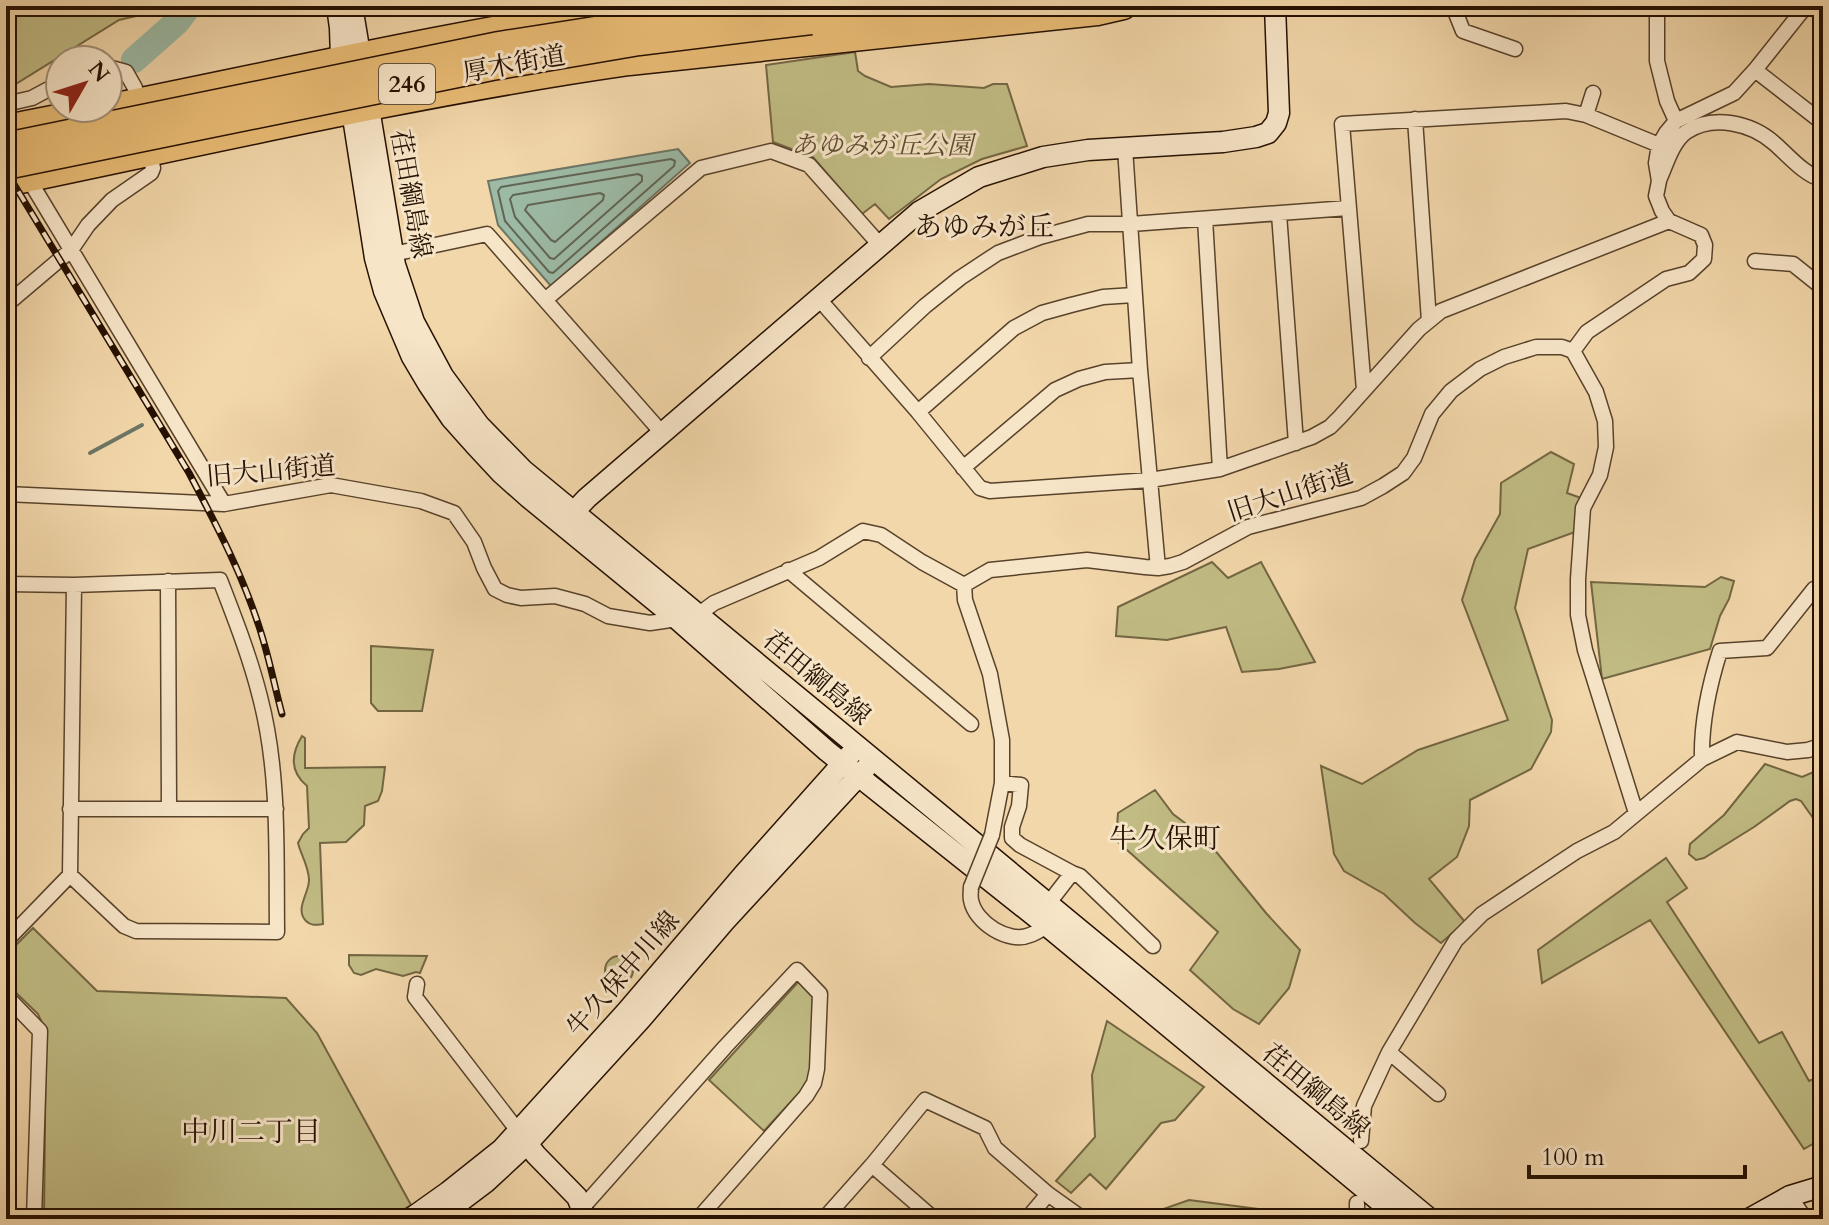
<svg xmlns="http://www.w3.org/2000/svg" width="1829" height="1225" font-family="Cardo,'Noto Serif JP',serif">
	<rect width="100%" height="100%" fill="#f2d7aa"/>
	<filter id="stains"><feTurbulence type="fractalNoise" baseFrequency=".0025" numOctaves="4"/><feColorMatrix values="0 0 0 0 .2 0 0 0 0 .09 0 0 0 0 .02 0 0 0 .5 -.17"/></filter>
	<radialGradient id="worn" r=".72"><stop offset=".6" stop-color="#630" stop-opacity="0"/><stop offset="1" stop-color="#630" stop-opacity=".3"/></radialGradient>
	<path fill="#c1bc84" stroke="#736642" stroke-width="2" d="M6,6H138L145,14L119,20L11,87H6V74L9,69V58L6,51Z
		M855,52L858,71L865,76L891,87L929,84L984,88L993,84H1007L1027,146L982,159L941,179L889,219L875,204L862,214L813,157L773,142L766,65Z
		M1551,452L1574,464L1567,493L1581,498L1575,532L1528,549L1515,608L1552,720L1551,732L1531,769L1470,800L1469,826L1457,857L1429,879L1465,922L1441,943L1415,923L1384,894L1344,871L1334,854L1321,766L1362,784L1418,750L1508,720L1462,600L1475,559L1500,514L1501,483Z
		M1212,562L1228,578L1261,562L1315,662L1279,669L1242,672L1226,627L1167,640L1116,636L1118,607Z
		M1721,577L1734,581L1729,599L1720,616L1710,649L1602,679L1591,582L1705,587Z
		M371,646L433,650L422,711H378L371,703Z
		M302,736L305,738V768L385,767L382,791L378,801L365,806L364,825L346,842L320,843L323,924C316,925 311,926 306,921C294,909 310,892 309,879C308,865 301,855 298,843L303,834L309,828L307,786C290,772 291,754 302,736Z
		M1765,764L1802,777L1823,768V832L1801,801L1796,799L1790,801L1754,827L1704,858L1696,860L1689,854L1690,844L1724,815Z
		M1155,790L1173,814L1205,838L1266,913L1300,950L1289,988L1259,1024L1233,1009L1190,970L1218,932L1116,840L1118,813Z
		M1666,858L1687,888L1667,902L1759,1043L1782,1032L1809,1081L1823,1075V1138L1804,1149L1650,920L1542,983L1538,950Z
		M33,928L97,991L286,998L317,1033L411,1205L388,1219H44L46,1032L38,1014L6,983V955Z
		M349,955L427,956L420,973L416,972L403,976L376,969L361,975L354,973L349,965Z
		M605 970a14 14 0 1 1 28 0a14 14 0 1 1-28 0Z
		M800,980L813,992L810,1081L764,1131L709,1080Z
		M1107,1021L1204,1087L1175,1120L1161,1123L1106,1189L1090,1174L1071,1193L1056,1181L1095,1137L1092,1075Z
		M1189,1200L1281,1212L1294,1219H1135Z"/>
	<path fill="#9cbaa6" stroke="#6c7664" stroke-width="2" d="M678,149L690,163L551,286L498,225L488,181Z"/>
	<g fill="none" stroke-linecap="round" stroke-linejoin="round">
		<path stroke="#606554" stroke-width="2" d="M671,159L675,161L674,166L553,273L549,272L505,221L498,191L501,187Z
			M638,174L642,176V181L554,259L550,258L515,217L510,199L513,195Z
			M600,193L604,195L603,200L555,242L551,240L525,210L528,205Z"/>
		<path stroke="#6c7664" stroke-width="4" d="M90,453L142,425"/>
		<path stroke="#9cbaa6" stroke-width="26" d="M134,60L177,22L189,6"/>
		<defs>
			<path id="street" d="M1453,6L1463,31L1515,49
				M1657,13V61L1667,101L1676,121
				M108,67L126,72L135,88L140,106
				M1755,70L1823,123
				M6,104L32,98L60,83
				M1586,115L1593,93
				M1415,119L1429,321
				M1125,148L1140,370L1158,568
				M28,178L224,504
				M1659,180C1666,165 1672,142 1686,132C1713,114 1751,123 1774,143C1789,156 1803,174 1823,180
				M1279,214L1296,443
				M1823,216V219
				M1205,219L1220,469
				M384,254H393L487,234L663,434
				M1755,261L1793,264L1823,288
				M819,299L918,412L980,488L990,491L1150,480L1220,469L1312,437L1330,427L1340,417L1419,329L1441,311L1669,221
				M545,300L701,168L771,151L809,165L880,245
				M6,305L71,250L88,225L112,200L151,173L153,168L149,150
				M1573,351L1587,332L1666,279L1689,273L1704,259L1705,245L1701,235L1669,221L1662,211L1656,196L1659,181L1656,163L1659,145L1666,133L1676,121L1734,93L1755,70L1806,6
				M869,358L925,306L960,278L998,253L1040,237L1088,224H1131L1348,208
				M1364,390L1342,124L1566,111L1586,115L1659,145
				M918,412L1014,328L1042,313L1071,305L1103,297L1134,295
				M963,468L1055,390L1079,379L1105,372L1140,370
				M6,494L224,504L331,485L421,501L454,513L474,542L484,568L495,589L507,595L521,598L555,596L585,604L608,616L650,623L677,619
				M788,570L971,724
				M168,581L169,809
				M6,584L74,585L220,580C235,619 250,657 260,697C280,773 276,854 277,932L136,931L124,926L70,875
				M964,585L990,570L1087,560L1145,567L1158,568L1170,566L1183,562L1248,527L1361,498L1383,486L1403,473L1414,458L1432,414L1451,391L1480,369L1504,357L1536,347H1562L1573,351L1596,392L1605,421L1606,447L1600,475L1583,508L1578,579V615L1585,650L1636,813
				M964,585L965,600L990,674L1002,740V783L992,835
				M699,614L714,603L819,558L863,531L881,535L922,562L964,585
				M1702,759C1701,722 1709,686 1720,651L1767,648L1814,589L1823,586
				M1002,783L1021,785L1019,806L1012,827V838L1020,845L1072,873
				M70,809H276
				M971,887C971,891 970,896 971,900C975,923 1009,944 1030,935C1036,933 1042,929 1047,926
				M1048,904L1072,873L1080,876L1153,946
				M6,941L70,875L74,585
				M417,984L415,997L518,1131
				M6,996L40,1031L34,1219
				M1389,1052L1438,1094
				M1361,1141L1364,1106L1389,1052L1456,940L1482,914L1577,851L1614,832L1702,759L1737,742L1787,752L1808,750L1823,745
				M872,1165L934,1219
				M1048,1194L1083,1219
				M1790,1196L1805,1219
				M1357,1203V1219
				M582,1208L725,1047L797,970L820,994L817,1069L814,1083L806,1096L698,1219
				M824,1219L872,1165L925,1100L985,1128L995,1148L1048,1194L1027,1219"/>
			<path id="secondary" d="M337,6L340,28L341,58L352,111L375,258L384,291L412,357L428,384L451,418L476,446L501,473L528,497L677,619L827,751L1047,926L1401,1219
				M352,6L395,265L414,322L443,376L479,425L523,470L1430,1219
				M567,519L587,498L919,212L979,177L1043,157L1088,150L1223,142L1256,137L1268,133L1276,123L1279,113L1275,6
				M520,1135L536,1155L577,1197L586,1219
				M410,1219L448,1192L502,1149L627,1011L744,874L850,755
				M437,1219L486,1182L527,1144L641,1019L724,922L865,769
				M1749,1219L1790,1196L1823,1186"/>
			<path id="highway" d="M811,21L980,6
				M6,128C216,88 424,38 636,6
				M6,183C213,140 420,92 629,62L1097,12L1123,6"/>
		</defs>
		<use href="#street" stroke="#58422b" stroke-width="17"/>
		<use href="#secondary" stroke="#251001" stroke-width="23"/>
		<use href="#highway" stroke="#251001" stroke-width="29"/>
		<use href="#street" stroke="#f7e5c8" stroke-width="14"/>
		<use href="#secondary" stroke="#f7e5c8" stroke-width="20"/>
		<use href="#highway" stroke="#e9bc75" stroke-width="26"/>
		<defs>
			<path id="rail" d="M6,171L189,473C217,526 245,579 262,636C270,662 275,688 282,714"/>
		</defs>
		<use href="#rail" stroke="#251001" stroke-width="7"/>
		<use href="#rail" stroke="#f7e5c8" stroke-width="4" stroke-dasharray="12" stroke-linecap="butt"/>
		<defs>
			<path id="street-bridge" d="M971,887L992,835"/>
			<path id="highway-bridge" d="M6,146L499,45L646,22L782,6
				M6,166L492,67L639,42L811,21"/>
		</defs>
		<use href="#street-bridge" stroke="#58422b" stroke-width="17" stroke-linecap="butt"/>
		<use href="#highway-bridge" stroke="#251001" stroke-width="29" stroke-linecap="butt"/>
		<use href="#street-bridge" stroke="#f7e5c8" stroke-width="14"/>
		<use href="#highway-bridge" stroke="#e9bc75" stroke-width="26"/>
	</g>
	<g text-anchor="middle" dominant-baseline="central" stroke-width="6" stroke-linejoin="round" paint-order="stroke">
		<rect fill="#f7e5c8" stroke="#64503d" stroke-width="2" x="379" y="64" width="56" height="40" rx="6"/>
		<g font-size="24" font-weight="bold" fill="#251001">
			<text x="407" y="84">246</text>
		</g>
		<g font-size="26" fill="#251001" stroke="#f7e5c8">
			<text transform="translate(514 64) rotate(-10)">厚木街道</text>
			<text transform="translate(411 194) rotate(80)">荏田綱島線</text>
			<text transform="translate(271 471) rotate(-5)">旧大山街道</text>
			<text transform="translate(1290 493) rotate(-18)">旧大山街道</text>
			<text transform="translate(817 678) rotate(40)">荏田綱島線</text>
			<text transform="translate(623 974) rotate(-49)">牛久保中川線</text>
			<text transform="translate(1316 1091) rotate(40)">荏田綱島線</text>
		</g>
		<g font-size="26" font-style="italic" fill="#5c4c2f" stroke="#f7e5c8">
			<text x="882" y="145">あゆみが丘公園</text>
		</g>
		<g font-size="28" fill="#251001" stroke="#f7e5c8">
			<text x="984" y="227">あゆみが丘</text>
			<text x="1165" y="839">牛久保町</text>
			<text x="251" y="1132">中川二丁目</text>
		</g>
	</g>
	<rect width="1829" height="1225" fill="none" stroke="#f2d7aa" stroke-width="32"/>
	<rect x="8" y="8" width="1813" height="1209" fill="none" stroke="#251001" stroke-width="4"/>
	<rect x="16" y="16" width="1797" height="1193" fill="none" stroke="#251001" stroke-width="2"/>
	<g transform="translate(84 84) rotate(51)"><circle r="38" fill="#f7e5c8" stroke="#a39078" stroke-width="2"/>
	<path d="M0-6L14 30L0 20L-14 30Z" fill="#8f2418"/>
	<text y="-12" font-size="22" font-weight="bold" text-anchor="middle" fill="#251001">N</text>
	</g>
	<path d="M1529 1165v12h216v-12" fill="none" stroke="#251001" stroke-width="4"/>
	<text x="1541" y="1165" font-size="24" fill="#251001" stroke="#f7e5c8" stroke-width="6" paint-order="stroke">100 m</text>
	<rect width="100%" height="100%" filter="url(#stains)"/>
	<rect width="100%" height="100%" fill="url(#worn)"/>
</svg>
